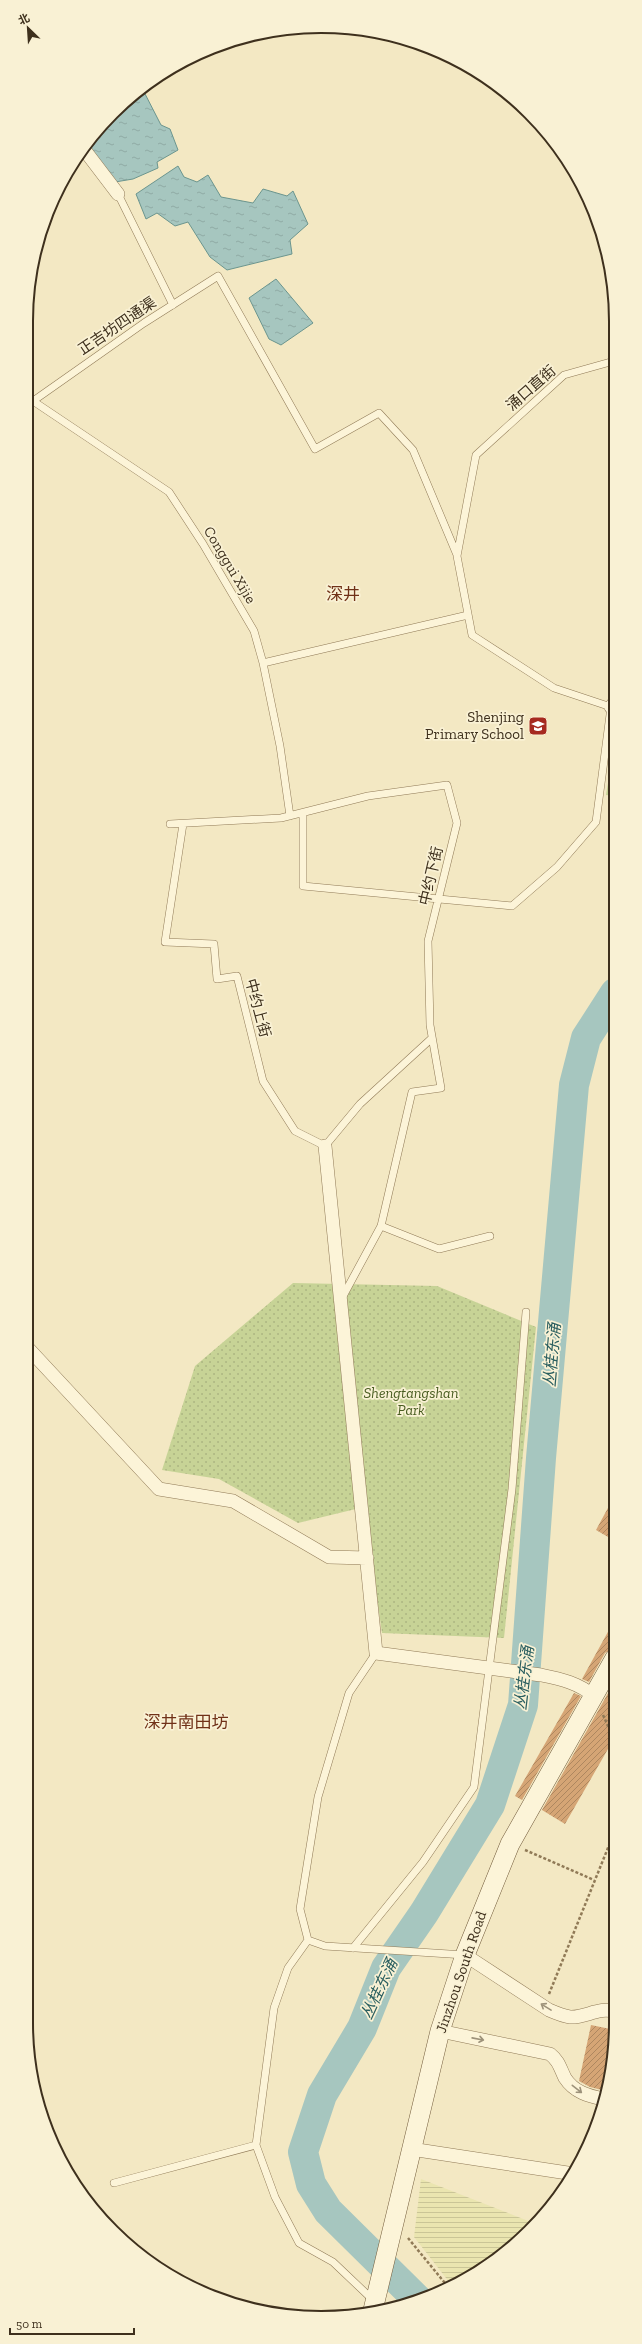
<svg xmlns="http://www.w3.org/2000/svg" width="642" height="2344" font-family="'Zilla Slab','Noto Sans SC',serif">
	<defs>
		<pattern id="farmland-rules" width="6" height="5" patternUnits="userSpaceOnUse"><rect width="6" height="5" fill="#eae5b0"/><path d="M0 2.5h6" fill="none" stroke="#cac597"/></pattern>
		<pattern id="park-dots" width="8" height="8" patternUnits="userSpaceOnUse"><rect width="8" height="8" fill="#c7d396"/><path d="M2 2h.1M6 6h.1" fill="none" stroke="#acb581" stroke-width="1.8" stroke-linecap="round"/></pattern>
		<pattern id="water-ripples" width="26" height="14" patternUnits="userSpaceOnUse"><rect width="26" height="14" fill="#a6c6bf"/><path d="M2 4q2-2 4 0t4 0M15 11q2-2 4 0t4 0" fill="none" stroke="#90aaa4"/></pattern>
		<pattern id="building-hatch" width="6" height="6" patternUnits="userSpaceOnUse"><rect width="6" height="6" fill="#d5a575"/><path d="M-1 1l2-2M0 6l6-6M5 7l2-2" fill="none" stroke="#ae875f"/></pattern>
	</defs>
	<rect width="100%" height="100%" fill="#f3e8c3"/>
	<path fill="url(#farmland-rules)" d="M421,2179L536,2224L500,2257L453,2287L414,2237Z"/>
	<path fill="url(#park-dots)" d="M293,1283L437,1286L536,1327L504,1638L382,1633L364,1507L298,1523L219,1479L162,1470L195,1366Z"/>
	<path fill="#c7d396" d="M614,747V796L606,795Z"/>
	<path fill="url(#water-ripples)" stroke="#6b958e" d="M142,88L161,125L170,129L178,150L157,162L158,168L133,179L115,182L86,144L112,113Z
		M178,166L184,177L197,182L208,175L221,197L253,203L263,189L287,196L293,191L308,224L290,240L292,254L227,270L210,257L188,222L175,226L157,213L146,219L136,194Z
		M276,279L313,323L281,345L269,339L249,298Z"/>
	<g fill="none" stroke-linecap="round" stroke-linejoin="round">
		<path stroke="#a6c6bf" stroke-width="30" d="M418,2300L328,2211L311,2184L303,2152L322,2095L362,2028L386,1968L424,1913L490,1805L523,1705L541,1458L574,1085L586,1038L615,993"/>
	</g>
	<path fill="url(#building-hatch)" d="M615,1495V1541L596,1530Z
		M615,1619V1647L605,1653L589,1682L582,1679Z
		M616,1679V1735L565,1824L542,1810Z
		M574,1693L581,1696L522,1800L515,1796Z
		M591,2025L615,2030L610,2080L606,2091L590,2087L579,2081Z"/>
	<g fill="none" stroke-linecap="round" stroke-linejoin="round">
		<defs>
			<path id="service" d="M118,194L173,305
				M26,390L33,401L169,492L203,544L254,631L263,663L280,746L290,816
				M26,406L144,323L218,276L315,449L379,413L413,450L457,555
				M263,663L468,615
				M303,813V886L512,906L557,867L596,822L611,707L554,688L472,635L457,556L476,455L564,375L614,361
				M170,824L281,818L368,796L447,785L457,823L428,941L430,1025L441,1088L412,1092L381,1226
				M183,824L165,942L214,944L217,979L237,976L263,1081L295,1131L325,1146L360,1104L432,1038
				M342,1298L381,1226L439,1249L490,1236
				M308,1940L300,1909L318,1797L349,1693L376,1653
				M353,1948L423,1862L474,1787L512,1489L526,1312
				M114,2183L256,2145
				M373,2300L333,2262L299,2243L275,2197L256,2145L274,2008L288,1968L308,1940L325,1946L465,1955"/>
			<path id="minor" d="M83,148L118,194
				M611,707L614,703
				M325,1146L376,1653L541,1675C561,1679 579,1683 595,1697
				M26,1346L159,1489L233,1501L329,1557L367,1558
				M465,1955L549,2010C556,2013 563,2016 570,2017C586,2018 599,2006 616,2012
				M440,2031L550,2054C559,2061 560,2068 565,2078C574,2092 588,2096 604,2099
				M411,2149L574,2174"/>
			<path id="secondary" d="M373,2310L440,2031L465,1955L510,1844L615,1658"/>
		</defs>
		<use href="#service" stroke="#907a57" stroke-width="8"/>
		<use href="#minor" stroke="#907a57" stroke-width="14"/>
		<use href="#secondary" stroke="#725b3b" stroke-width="20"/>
		<path stroke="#907a57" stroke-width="2.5" stroke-dasharray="3 2" stroke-linecap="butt" d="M603,1715L616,1744
			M525,1850L594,1880
			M549,1994L616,1828
			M408,2238L449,2288"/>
		<use href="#service" stroke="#fcf4d8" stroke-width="7"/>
		<use href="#minor" stroke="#fcf4d8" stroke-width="13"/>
		<use href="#secondary" stroke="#fcf4d8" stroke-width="19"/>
	</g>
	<defs><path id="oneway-shaft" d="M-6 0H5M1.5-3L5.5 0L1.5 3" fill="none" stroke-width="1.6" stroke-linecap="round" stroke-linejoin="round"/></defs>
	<g stroke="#9d927a">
		<use href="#oneway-shaft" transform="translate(546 2007) rotate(-148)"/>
		<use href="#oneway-shaft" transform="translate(478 2039) rotate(11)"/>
		<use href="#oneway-shaft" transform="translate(577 2089) rotate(38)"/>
	</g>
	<defs>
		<symbol id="school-square" viewBox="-11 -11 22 22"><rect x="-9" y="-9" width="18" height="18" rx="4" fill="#a62a20" stroke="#f9f1d4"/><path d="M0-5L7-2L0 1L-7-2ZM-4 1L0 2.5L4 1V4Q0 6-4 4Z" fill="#fff"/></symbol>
	</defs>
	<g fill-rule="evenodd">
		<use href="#school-square" x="527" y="715" width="22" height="22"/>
	</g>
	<g text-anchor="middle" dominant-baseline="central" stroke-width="3.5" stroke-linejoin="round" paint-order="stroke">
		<g font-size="15" fill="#3e301d" stroke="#f9f1d4">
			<text transform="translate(117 326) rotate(-34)">正吉坊四通渠</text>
			<text transform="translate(531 388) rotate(-41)">涌口直街</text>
			<text transform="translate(230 565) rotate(59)">Conggui Xijie</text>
			<text transform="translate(431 876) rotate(-77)">中约下街</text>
			<text transform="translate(258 1008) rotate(75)">中约上街</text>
			<text transform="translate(461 1972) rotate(-71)">Jinzhou South Road</text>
		</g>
		<g font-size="15" fill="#3e301d" stroke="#f9f1d4" text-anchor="end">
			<text x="524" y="717">Shenjing<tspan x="524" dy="17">Primary School</tspan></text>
		</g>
		<g font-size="15" font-style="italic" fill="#495d21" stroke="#f9f1d4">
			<text x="411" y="1393">Shengtangshan<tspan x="411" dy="17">Park</tspan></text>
		</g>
		<g font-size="16" font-style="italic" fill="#2b5f60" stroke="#f9f1d4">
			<text transform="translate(552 1355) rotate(-85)">丛桂东涌</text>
			<text transform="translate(524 1678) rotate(-83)">丛桂东涌</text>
			<text transform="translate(379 1989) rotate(-65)">丛桂东涌</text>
		</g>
		<g font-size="17" fill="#703117" stroke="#f9f1d4">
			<text x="343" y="594">深井</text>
			<text x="186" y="1722">深井南田坊</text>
		</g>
	</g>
	<path d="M0 0H642V2344H0ZM321 33H321A288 288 0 0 1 609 321V2023A288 288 0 0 1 321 2311H321A288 288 0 0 1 33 2023V321A288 288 0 0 1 321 33Z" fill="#f9f1d4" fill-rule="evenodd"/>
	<path fill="none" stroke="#3e301d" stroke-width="2" d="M321 33H321A288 288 0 0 1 609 321V2023A288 288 0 0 1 321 2311H321A288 288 0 0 1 33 2023V321A288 288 0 0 1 321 33Z"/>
	<g transform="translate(28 28) rotate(335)" stroke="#f9f1d4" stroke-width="3" paint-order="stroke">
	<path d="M0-3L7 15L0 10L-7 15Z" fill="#3e301d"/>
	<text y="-6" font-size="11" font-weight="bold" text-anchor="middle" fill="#3e301d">北</text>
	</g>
	<path d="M10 2328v6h124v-6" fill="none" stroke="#3e301d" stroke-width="2"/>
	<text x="16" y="2328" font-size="12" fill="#3e301d" stroke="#f9f1d4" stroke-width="3" paint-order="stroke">50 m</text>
</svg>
